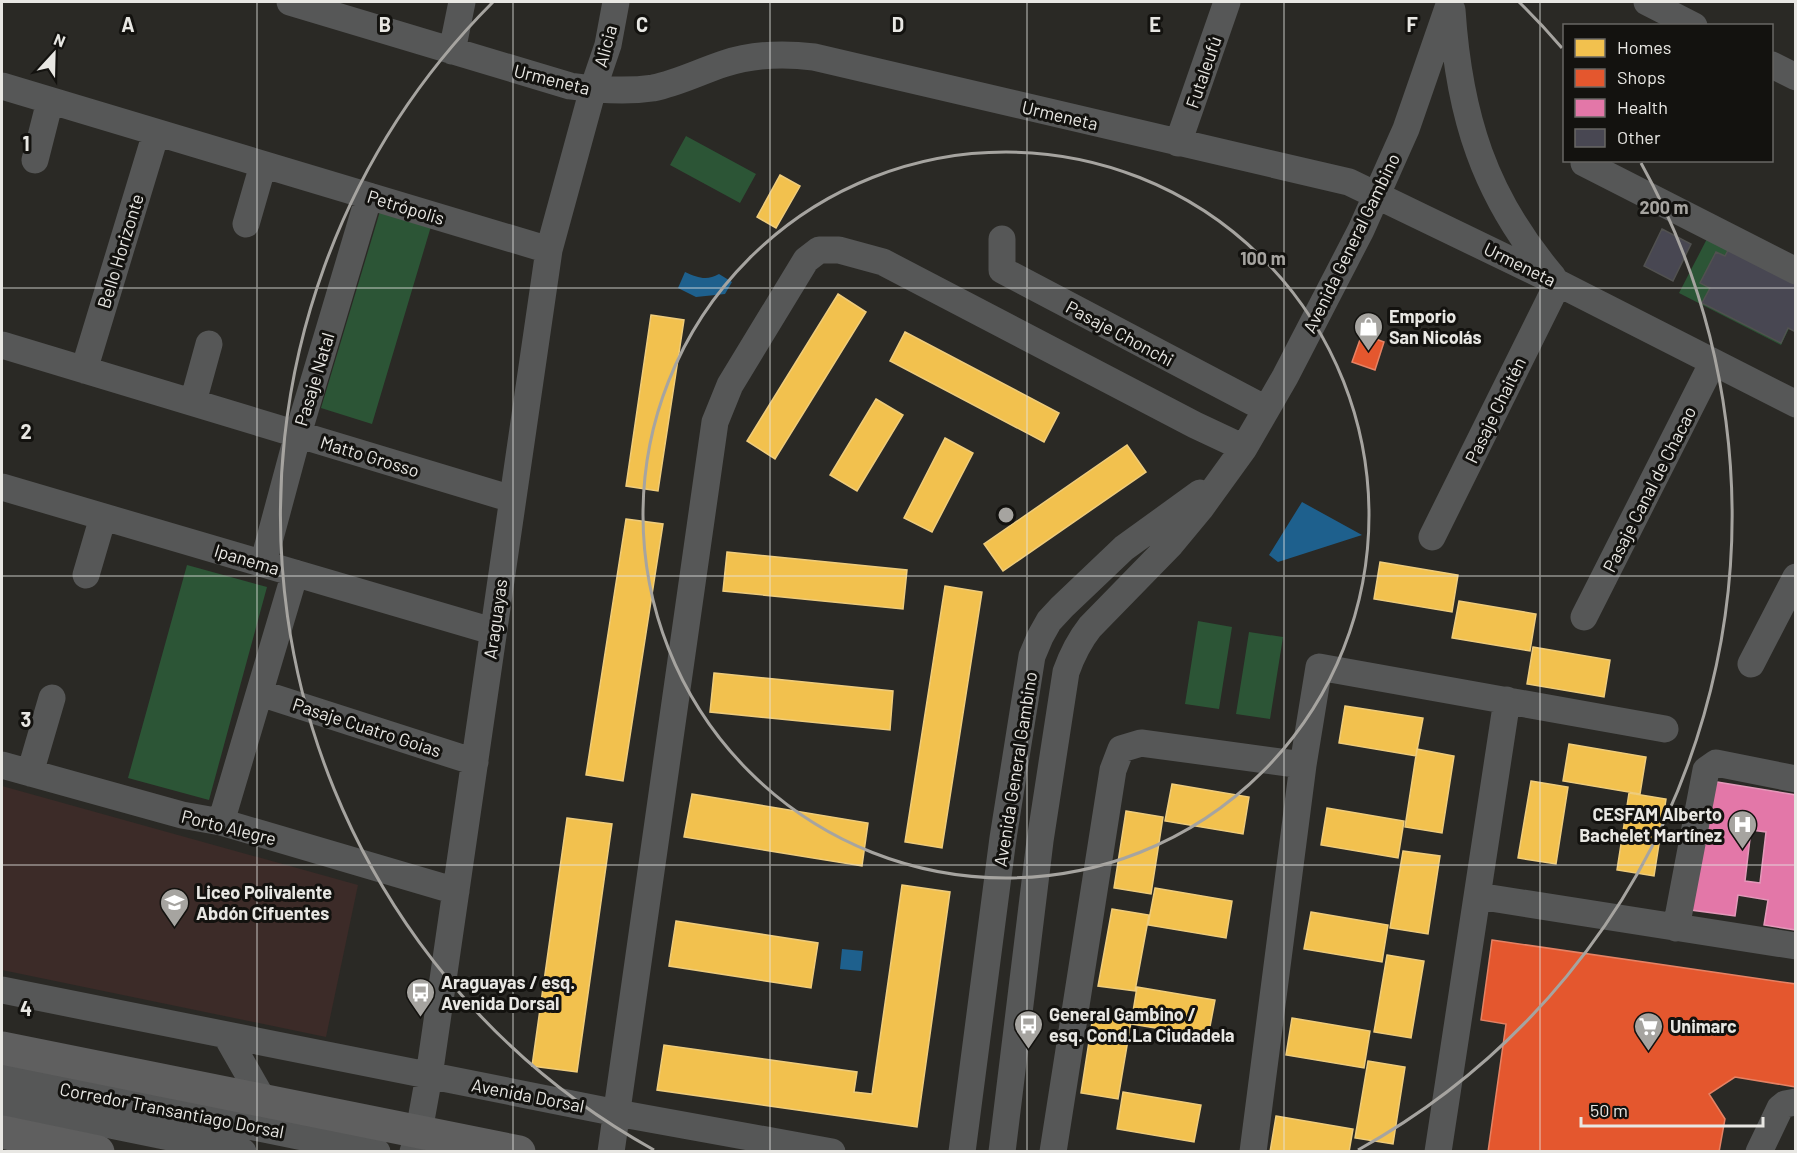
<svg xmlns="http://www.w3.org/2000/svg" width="1797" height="1153" font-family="Barlow,sans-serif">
	<rect width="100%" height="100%" fill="#2a2925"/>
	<path fill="#3c2b28" d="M2,786L358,885L326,1037L2,970Z"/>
	<path fill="#2c5536" d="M686,136L756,174L740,203L670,165Z
		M381,208L432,223L372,424L321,408Z
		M1710,233L1795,316L1781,345L1679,293Z
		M187,565L267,587L209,800L128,778Z
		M1198,621L1232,627L1219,709L1185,704Z
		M1249,632L1283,637L1270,719L1236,714Z"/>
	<path fill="#1e608d" d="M685,272C698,278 707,281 719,274L732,282L725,294L696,297L678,288Z
		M1302,502L1362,535L1278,562L1269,555Z
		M842,949L863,951L861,971L840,969Z"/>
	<path fill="#f2c14e" stroke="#efcc7b" stroke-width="1.5" d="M780,175L800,186L776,228L757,217Z
		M838,294L866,312L775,459L747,441Z
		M651,315L684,320L658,491L626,486Z
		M905,332L1059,413L1044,442L890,361Z
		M876,399L903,415L857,491L830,475Z
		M945,438L973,453L932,532L904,518Z
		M1127,445L1146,472L1003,571L984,544Z
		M626,519L663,524L623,781L586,775Z
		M727,552L907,570L903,609L723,591Z
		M1380,562L1458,575L1452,612L1374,599Z
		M945,586L982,592L942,848L905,842Z
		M1459,601L1536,614L1530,651L1452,638Z
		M1533,647L1610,660L1604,697L1527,684Z
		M714,673L893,691L890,730L710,712Z
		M1345,706L1423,718L1416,756L1339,743Z
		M1569,744L1646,757L1640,794L1563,781Z
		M1417,749L1454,756L1442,833L1405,827Z
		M1531,781L1568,787L1556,864L1518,858Z
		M1172,784L1249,797L1243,834L1165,821Z
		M1629,793L1666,799L1654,876L1617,870Z
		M692,794L868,823L862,866L684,837Z
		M1327,808L1404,821L1398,858L1321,845Z
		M1126,811L1163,817L1151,894L1114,888Z
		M567,818L612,824L577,1072L532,1066Z
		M1403,851L1440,856L1428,934L1390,928Z
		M902,885L950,892L917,1127L657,1090L664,1045L857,1072L854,1092L872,1094Z
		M1155,888L1232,901L1226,938L1148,925Z
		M1112,909L1149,915L1135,991L1098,986Z
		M1311,912L1388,925L1382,962L1304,949Z
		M676,921L818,943L811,988L669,966Z
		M1387,955L1424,961L1411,1038L1374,1032Z
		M1137,987L1215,1000L1208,1037L1131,1024Z
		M1093,1016L1131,1022L1118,1099L1081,1093Z
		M1292,1018L1370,1031L1364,1068L1286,1055Z
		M1368,1061L1405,1067L1393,1144L1355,1138Z
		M1123,1092L1201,1105L1194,1142L1117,1129Z
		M1276,1116L1353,1129L1349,1152H1270Z"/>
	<path fill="#e4572e" stroke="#e58264" stroke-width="1.5" d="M1362,334L1384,342L1375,370L1352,362Z
		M1492,940L1796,984V1087L1735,1077L1709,1094L1725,1119L1719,1152H1488L1506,1024L1481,1020Z"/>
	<path fill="#e377a8" stroke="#e499ba" stroke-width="1.5" fill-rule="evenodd" d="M1711,781L1796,795V930L1764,925L1768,900L1738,895L1735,916L1691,910ZM1751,830L1766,832L1760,883L1745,881Z"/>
	<path fill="#484752" stroke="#515150" stroke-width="1.5" d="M1662,229L1691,244L1673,281L1644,266Z
		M1732,243L1796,275V332L1788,328L1781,343L1702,303L1710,288L1700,283L1716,252L1725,256Z"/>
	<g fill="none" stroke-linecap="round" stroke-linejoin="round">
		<path stroke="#565757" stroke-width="27" d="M290,2L570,86C598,90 625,92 653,88C678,83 699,72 723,64C753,54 783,53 814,57L1349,182L1558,283L1796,404
			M1647,2L1694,26
			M1452,10C1459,115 1484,196 1553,277
			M452,51L462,2
			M1772,65L1796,77
			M2,86L549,250
			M1178,143L1227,2
			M35,160L50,101
			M1584,163L1796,271
			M246,224L263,165
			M1002,239V270L1266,409
			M2,345L512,499
			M84,370L156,133
			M193,402L209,344
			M2,487L492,631
			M1432,537L1558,283
			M263,564L298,434L369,196
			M86,575L103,517
			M1584,617L1713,362
			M1751,664L1796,577
			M260,693L475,762
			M2,765L182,815L221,822L456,891
			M30,773L52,698
			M221,822L295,573
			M1478,896L1796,946
			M1676,928L1706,770L1716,763L1796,779
			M2,990L617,1113L832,1152
			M226,1035L263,1100
			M2,1076L377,1152
			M2,1103L243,1152
			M413,1152L419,1131L429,1076L549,250L593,89L608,45L616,2
			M611,1152L715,422L730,385L806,260L819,250H839L883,262L1195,425L1244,448
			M962,1152L1003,838L1032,656L1040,637L1049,621L1062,607L1124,548L1200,493
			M1002,1152L1040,841L1066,672C1072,655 1079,641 1090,627L1171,544L1200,509L1244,448L1285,377L1361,230L1406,129L1450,2
			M1053,1152L1113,770L1121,749L1141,743L1303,765
			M1253,1152L1303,765L1319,667L1665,729
			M1438,1152L1507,700
			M1759,1152L1780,1108L1785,1104L1796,1102"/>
		<path stroke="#5f5f5f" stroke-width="33" d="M2,1048L519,1152
			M2,1132L98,1152"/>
	</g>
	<path fill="none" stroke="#e8e7e3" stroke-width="1.5" stroke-opacity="0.55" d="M257,2V1152M513,2V1152M770,2V1152M1027,2V1152M1284,2V1152M1540,2V1152M2,288H1796M2,576H1796M2,865H1796"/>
	<g fill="none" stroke="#a6a4a0" stroke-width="3">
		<circle cx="1006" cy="515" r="363"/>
		<path d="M654 1150A726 726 0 0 1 493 2M1519 2A726 726 0 0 1 1562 48M1641 163A726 726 0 0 1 1358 1150"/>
	</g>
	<defs>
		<symbol id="shop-pin" viewBox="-11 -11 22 30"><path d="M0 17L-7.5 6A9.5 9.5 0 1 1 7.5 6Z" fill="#a6a4a0" stroke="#13120f"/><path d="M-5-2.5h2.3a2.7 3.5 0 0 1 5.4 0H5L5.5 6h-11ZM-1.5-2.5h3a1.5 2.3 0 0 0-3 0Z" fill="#fff"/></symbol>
		<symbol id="hospital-pin" viewBox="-11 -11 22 30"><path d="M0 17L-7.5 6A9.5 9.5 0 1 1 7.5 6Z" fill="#a6a4a0" stroke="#13120f"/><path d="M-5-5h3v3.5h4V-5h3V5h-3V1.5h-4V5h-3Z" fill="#fff"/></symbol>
		<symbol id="school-pin" viewBox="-11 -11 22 30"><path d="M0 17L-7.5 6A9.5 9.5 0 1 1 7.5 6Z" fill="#a6a4a0" stroke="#13120f"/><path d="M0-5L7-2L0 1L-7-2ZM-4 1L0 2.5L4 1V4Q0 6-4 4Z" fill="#fff"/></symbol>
		<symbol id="bus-pin" viewBox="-11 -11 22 30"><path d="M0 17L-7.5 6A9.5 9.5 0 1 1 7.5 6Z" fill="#a6a4a0" stroke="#13120f"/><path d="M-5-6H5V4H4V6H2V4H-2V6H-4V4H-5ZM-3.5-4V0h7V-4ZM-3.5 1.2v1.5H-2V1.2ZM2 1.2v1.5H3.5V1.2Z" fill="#fff"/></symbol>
		<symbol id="supermarket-pin" viewBox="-11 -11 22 30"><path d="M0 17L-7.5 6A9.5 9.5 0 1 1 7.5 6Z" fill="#a6a4a0" stroke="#13120f"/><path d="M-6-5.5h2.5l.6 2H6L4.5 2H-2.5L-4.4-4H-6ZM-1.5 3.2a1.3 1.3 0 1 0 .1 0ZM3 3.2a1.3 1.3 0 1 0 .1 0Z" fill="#fff"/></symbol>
	</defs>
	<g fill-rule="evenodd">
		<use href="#shop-pin" x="1352" y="310" width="33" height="45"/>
		<use href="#hospital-pin" x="1726" y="808" width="33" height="45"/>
		<use href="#school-pin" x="158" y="886" width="33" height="45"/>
		<use href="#bus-pin" x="404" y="976" width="33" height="45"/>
		<use href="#bus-pin" x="1012" y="1008" width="33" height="45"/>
		<use href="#supermarket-pin" x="1632" y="1010" width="33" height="45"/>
	</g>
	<g text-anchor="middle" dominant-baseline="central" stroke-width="6" stroke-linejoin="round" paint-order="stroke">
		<g font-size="18" fill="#e8e7e3" stroke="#13120f">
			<text transform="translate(605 46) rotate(-75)">Alicia</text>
			<text transform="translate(1203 72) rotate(-71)">Futaleufú</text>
			<text transform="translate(552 79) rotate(14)">Urmeneta</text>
			<text transform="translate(1060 115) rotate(13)">Urmeneta</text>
			<text transform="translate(406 207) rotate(17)">Petrópolis</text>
			<text transform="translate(1351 243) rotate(-64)">Avenida General Gambino</text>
			<text transform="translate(120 251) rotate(-73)">Bello Horizonte</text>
			<text transform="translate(1520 264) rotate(26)">Urmeneta</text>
			<text transform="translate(1120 333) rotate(28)">Pasaje Chonchi</text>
			<text transform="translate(314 379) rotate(-73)">Pasaje Natal</text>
			<text transform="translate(1495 410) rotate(-64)">Pasaje Chaitén</text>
			<text transform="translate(370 456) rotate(17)">Matto Grosso</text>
			<text transform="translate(1649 489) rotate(-63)">Pasaje Canal de Chacao</text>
			<text transform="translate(247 559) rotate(17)">Ipanema</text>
			<text transform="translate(495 619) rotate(-82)">Araguayas</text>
			<text transform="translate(367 727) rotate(18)">Pasaje Cuatro Goias</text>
			<text transform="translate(1015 769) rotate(-81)">Avenida General Gambino</text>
			<text transform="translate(229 827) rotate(14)">Porto Alegre</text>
			<text transform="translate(528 1095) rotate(11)">Avenida Dorsal</text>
			<text transform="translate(172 1110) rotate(11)">Corredor Transantiago Dorsal</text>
		</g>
		<g font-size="18" font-weight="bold" fill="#e8e7e3" stroke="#13120f" text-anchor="start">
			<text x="1389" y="316">Emporio<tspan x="1389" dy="21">San Nicolás</tspan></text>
			<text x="1722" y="814" text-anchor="end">CESFAM Alberto<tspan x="1722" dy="21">Bachelet Martínez</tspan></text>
			<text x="196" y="892">Liceo Polivalente<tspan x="196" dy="21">Abdón Cifuentes</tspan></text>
			<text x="441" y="982">Araguayas / esq.<tspan x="441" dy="21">Avenida Dorsal</tspan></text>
			<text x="1049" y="1014">General Gambino /<tspan x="1049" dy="21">esq. Cond.La Ciudadela</tspan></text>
			<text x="1670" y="1026">Unimarc</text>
		</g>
	</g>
	<g font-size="20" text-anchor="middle" font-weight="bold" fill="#e8e7e3" stroke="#13120f" stroke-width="6" stroke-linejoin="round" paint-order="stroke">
		<text x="128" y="32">A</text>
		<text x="385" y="32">B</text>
		<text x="642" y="32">C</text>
		<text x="898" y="32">D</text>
		<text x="1155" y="32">E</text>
		<text x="1412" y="32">F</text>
		<text x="26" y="151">1</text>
		<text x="26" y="439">2</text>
		<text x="26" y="727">3</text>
		<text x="26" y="1016">4</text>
	</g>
	<circle cx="1006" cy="515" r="9" fill="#a6a4a0" stroke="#13120f" stroke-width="3"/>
	<g font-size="18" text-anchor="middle" font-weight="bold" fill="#a6a4a0" stroke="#13120f" stroke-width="6" stroke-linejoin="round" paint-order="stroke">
		<text x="1664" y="214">200 m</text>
		<text x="1263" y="265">100 m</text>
	</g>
	<rect width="1797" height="1153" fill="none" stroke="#e8e7e3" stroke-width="6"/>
	<rect x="1563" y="24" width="210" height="138" fill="#13120f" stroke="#686764" stroke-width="1.5"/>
	<rect x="1575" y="39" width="30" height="18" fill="#f2c14e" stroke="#686764" stroke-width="1.5"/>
	<text x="1617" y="54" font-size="18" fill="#e8e7e3">Homes</text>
	<rect x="1575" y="69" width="30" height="18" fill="#e4572e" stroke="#686764" stroke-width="1.5"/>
	<text x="1617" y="84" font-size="18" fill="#e8e7e3">Shops</text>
	<rect x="1575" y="99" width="30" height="18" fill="#e377a8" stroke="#686764" stroke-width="1.5"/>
	<text x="1617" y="114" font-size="18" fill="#e8e7e3">Health</text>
	<rect x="1575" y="129" width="30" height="18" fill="#484752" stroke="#686764" stroke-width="1.5"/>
	<text x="1617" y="144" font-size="18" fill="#e8e7e3">Other</text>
	<g transform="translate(54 54) rotate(22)" stroke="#13120f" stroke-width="4.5" paint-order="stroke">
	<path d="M0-4.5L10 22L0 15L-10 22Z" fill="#e8e7e3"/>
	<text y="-9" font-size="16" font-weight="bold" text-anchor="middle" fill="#e8e7e3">N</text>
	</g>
	<path d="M1581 1117v9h182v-9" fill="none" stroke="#e8e7e3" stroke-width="3"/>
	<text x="1590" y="1117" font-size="18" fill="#e8e7e3" stroke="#13120f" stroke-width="4.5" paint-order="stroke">50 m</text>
</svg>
